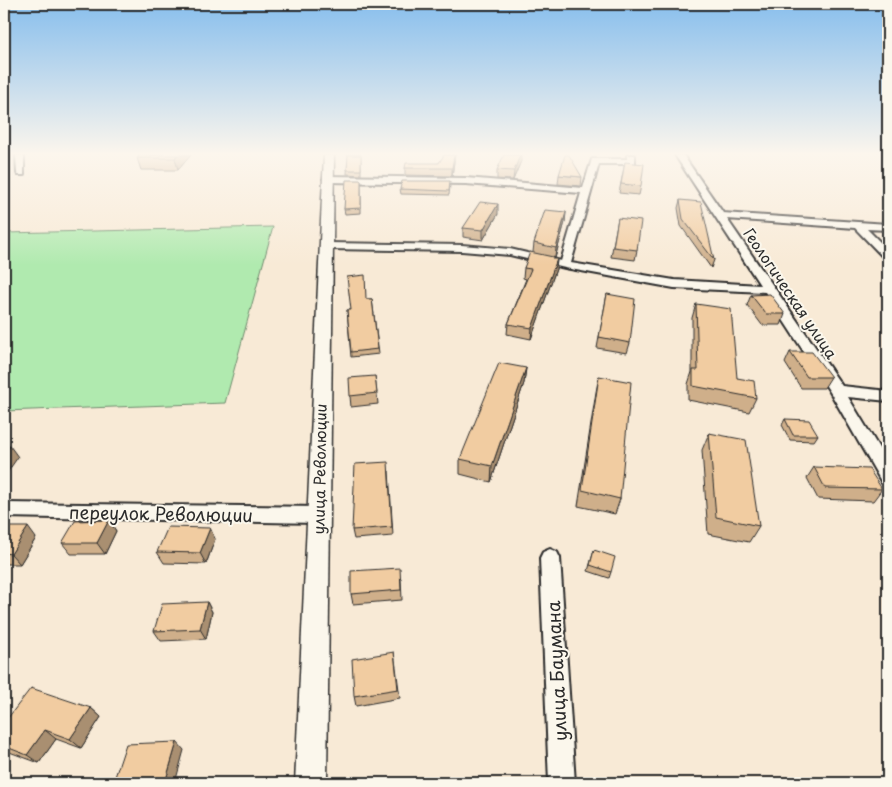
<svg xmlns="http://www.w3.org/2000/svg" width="892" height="787" font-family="'Playpen Sans',sans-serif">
	<rect width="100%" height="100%" fill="#f8ead6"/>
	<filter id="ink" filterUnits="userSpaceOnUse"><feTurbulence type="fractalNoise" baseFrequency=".02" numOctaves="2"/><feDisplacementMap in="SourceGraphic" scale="10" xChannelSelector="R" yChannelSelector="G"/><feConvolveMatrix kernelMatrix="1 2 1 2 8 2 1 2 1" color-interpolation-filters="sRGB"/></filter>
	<g filter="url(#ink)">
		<path fill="#b0eaaf" stroke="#6e8a6d" d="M273,227L225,403L4,411V233Z"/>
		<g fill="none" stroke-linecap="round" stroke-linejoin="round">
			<defs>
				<path id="minor" d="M16,155H24V175H18L17,173Z
					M627,155H635V164H599L571,263L674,280L760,285L675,155H683L723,213L888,224V230L867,229L888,250V259L884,258L855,228L727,219L842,386L888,391V401L848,397L888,463V485L882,483L830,392L765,292L674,288L565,268L510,255L462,251L327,249L322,246L327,243L462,245L510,249L561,261L581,193L466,184L327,182L323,179L327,176L466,178L583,188L592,159H627Z
					M4,503L318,507L325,510L327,515L325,520L318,523L4,517Z
					M550,549L557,552L560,558L575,783H549L540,558L543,552Z"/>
				<path id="tertiary" d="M324,155H334L327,783H295Z"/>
			</defs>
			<use href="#minor" stroke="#2b2b2b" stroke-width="4"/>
			<use href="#tertiary" stroke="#2b2b2b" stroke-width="3"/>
			<use href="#minor" fill="#fbf7ec" fill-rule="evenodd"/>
			<use href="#tertiary" fill="#fbf7ec" fill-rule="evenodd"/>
		</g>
		<path fill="#cfaf8a" stroke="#2b2b2b" d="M191,155L178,170H141L137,158Z
			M348,155H361V175L347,174Z
			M444,155H455L452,176L405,175V168L439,163Z
			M521,161L513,180L497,179V170Z
			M625,162L641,186L639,195L619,193Z
			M559,175L582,177L581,186L558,184Z
			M361,180V213L345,214L344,209Z
			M450,186L449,195L401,194L400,189Z
			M680,200L714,260L711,268L681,226L678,208Z
			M566,212L565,222L555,258L553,257V259H557L556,269L531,339L507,334L508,324L526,279L523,278L524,268L533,252L534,243Z
			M498,214L483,240L463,237V228Z
			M618,218L637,250L635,260L611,257Z
			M607,294L630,343L627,353L597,348Z
			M751,295L785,314L781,325H762L747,305Z
			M366,299H372L379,354L351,357L347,310H351Z
			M696,304L737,378L756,398L749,412L688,400V384L692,372V318Z
			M790,352L831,377L824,388H801L785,363Z
			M526,368L524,383L491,482L460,474V459Z
			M375,376L378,404L351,407L350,396Z
			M599,376L620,499L615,514L578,506L596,392Z
			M785,419L818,435L814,441L790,440L782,425Z
			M709,433L759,526L749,542L708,534L702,450Z
			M814,467L882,489L873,501L818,499L807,478Z
			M389,471L393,536L354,539L352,530Z
			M109,520L116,531L105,554H71L62,543Z
			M4,527L36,538L20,564H4Z
			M210,528L215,539L206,564L164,563L157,552Z
			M594,550L611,572L609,578L588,571Z
			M401,578L402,600L353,604L351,594Z
			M207,602L212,612L206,639L161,641L154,631Z
			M394,652L400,698L356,706L354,696Z
			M91,708L101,717L81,748L56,739L39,763L4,750V723Z"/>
		<path fill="#a98f71" stroke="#2b2b2b" d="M177,155H191L178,170L175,158Z
			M454,155H455L452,176V168Z
			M520,155H521V161L513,180L514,171Z
			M498,204V214L483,240V230Z
			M566,212L565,222L555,258L556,248Z
			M557,259L556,269L531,339L532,328Z
			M526,368L524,383L491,482L492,466Z
			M10,446L18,457L4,477V455Z
			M109,520L116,531L105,554L97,543Z
			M28,527L36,538L20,564L11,554Z
			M210,528L215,539L206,564L200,553Z
			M207,602L212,612L206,639L200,629Z
			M91,708L101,717L81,748L70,739Z
			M45,730L56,739L39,763L27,755Z
			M177,742L184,750L175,783H165Z"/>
		<path fill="#f1cca1" stroke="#2b2b2b" d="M140,155H177L175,158H137Z
			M348,155H361V170H347Z
			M444,155H454L452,168H405L406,163H439Z
			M504,155H520L514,171L497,170Z
			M565,155H569L582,177L559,175Z
			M625,162L644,164L641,186L621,184Z
			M346,180H361V208L344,209Z
			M402,181H450L449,191L400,189Z
			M680,200L701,202L714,260L683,219Z
			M480,202L498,204L483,230L463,228Z
			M545,210L566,212L556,248L534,243Z
			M618,218L641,221L637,250L613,247Z
			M530,252L553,257V259H557L532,328L508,324L531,269L524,268Z
			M365,275L366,299H372L378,349L351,352L347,310H351L347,277Z
			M607,294L635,299L630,343L599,337Z
			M770,294L785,314H766L751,295Z
			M696,304L731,309L737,378L754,381L756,398L693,386V370H698Z
			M790,352H812L831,377H807Z
			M499,363L526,368L492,466L460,459Z
			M375,376L377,393L350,396L349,378Z
			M599,376L631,382L620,499L582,490Z
			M785,419L809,420L818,435H793Z
			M709,433L746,440L759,526L716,517Z
			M4,446H10L4,455Z
			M388,462L392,527L352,530L355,464Z
			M814,467L869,469L882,489L825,488Z
			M109,520L97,543H62L75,521Z
			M4,527H28L11,554L4,553Z
			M168,527L210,528L200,553L157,552Z
			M594,550L615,557L611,572L590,565Z
			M400,568L401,590L351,594V571Z
			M207,602L200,629L154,631L162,604Z
			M394,652L398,689L354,696L352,659Z
			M31,688L91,708L70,739L45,730L27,755L4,746V723Z
			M177,742L165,783H113L126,744Z"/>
	</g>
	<linearGradient id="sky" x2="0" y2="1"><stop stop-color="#87beed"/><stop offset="0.58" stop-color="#fcf6ed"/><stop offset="1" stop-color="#fcf6ed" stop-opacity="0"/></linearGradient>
	<rect width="892" height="265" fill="url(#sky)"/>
	<g text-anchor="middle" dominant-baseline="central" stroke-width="4" stroke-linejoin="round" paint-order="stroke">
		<g font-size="15" fill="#2b2b2b" stroke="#fbf7ec">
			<text transform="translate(791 293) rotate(56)">Геологическая улица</text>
			<text transform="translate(319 469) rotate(-89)">улица Революции</text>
		</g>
		<g font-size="18" fill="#2b2b2b" stroke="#fbf7ec">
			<text transform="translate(161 513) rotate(1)">переулок Революции</text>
			<text transform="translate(556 671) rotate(-93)">улица Баумана</text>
		</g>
	</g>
	<rect width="892" height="787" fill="none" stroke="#fbf7ec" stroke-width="20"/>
	<rect x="10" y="10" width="872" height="767" fill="none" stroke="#2b2b2b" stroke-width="2" filter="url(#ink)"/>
</svg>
